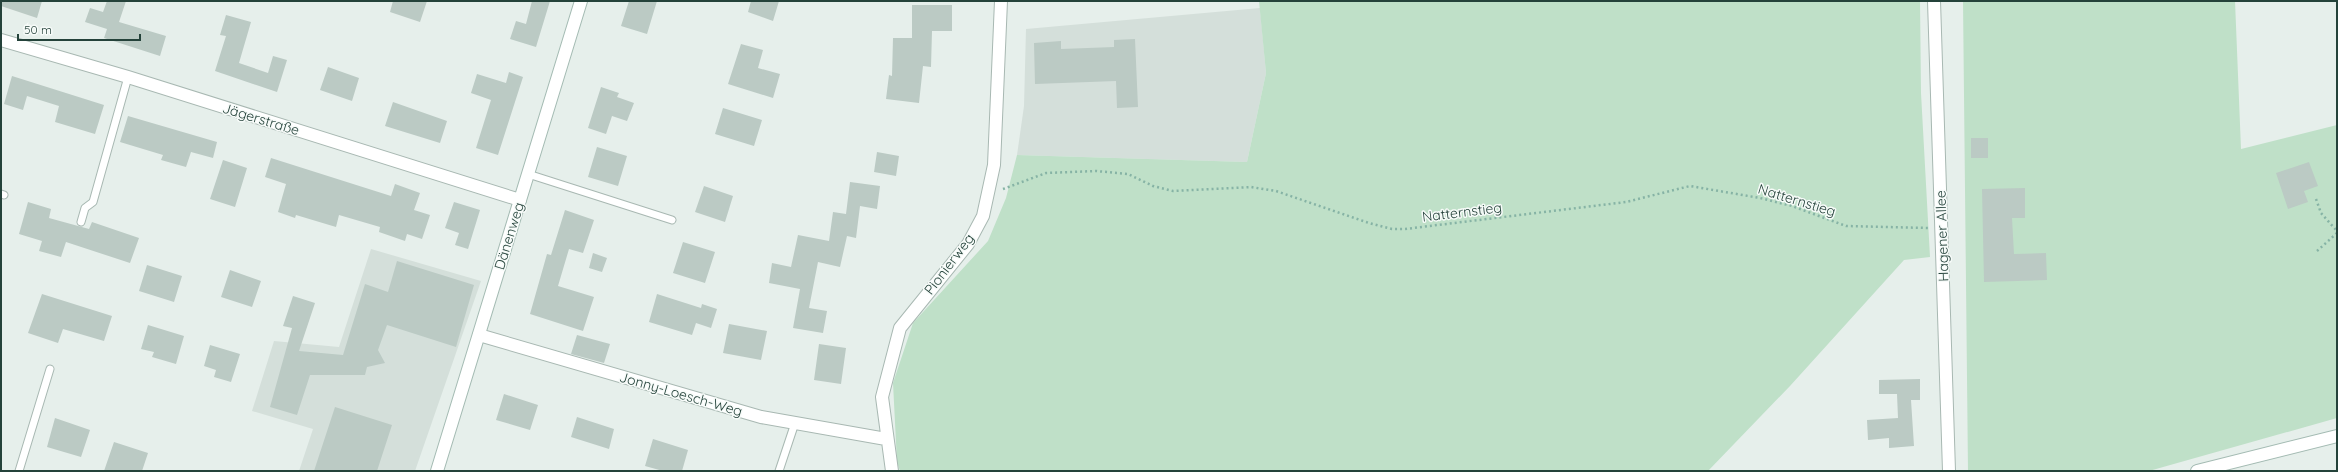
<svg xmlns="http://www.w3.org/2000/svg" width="2338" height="472" font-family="Quicksand,sans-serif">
	<rect width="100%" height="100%" fill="#e6efeb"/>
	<path fill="#d4dfda" d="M1260,8L1266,73L1247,162L1017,155L1024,106L1026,29Z
		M371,249L481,281L415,471H299L313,429L252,411L274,341L339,347Z"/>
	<path fill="#bfe0c8" d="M1259,1H1920L1921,93L1930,257L1904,260L1790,386L1708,471H900L897,462L893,383L913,323L988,241L1006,198L1017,155L1247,162L1266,73Z
		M1963,1H2235L2241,149L2337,125V418L2149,471H1968Z"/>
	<path fill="#bbcac4" d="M1,1H42L37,18L1,6Z
		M107,1H126L119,22L166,36L160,56L104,38L107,29L85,22L90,8L103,12Z
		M393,1H427L420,22L390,12Z
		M532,1H550L536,47L510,39L516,21L526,24Z
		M629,1H657L647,34L621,26Z
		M751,1H779L773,21L748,12Z
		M912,5H952V31H932L931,67L923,66L919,103L886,99L889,75L892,76L893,38H912Z
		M226,15L251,22L239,63L268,73L273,56L287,60L277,92L215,71L226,36L220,35Z
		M1135,39L1138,107L1117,108L1116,81L1035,84L1034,43L1061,41V49L1114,47V40Z
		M741,44L763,50L758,68L780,74L773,98L728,84Z
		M328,67L359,78L352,101L320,90Z
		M509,72L523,77L498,155L476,148L491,100L471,93L477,74L506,83Z
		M12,76L104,105L95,134L55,122L59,106L27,96L23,110L4,104Z
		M601,87L619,93L617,97L634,103L627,121L612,116L606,134L588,128Z
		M393,102L447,121L440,143L385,126Z
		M723,108L762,120L754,146L715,134Z
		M128,116L217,142L213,158L191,152L186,167L161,160L163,155L120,142Z
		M1971,138H1988V158H1971Z
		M597,147L627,156L618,186L588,177Z
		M877,152L899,156L896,176L874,172Z
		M271,158L391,196L395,184L420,193L414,210L430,215L422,239L407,234L405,241L379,232L380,227L339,215L336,227L296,215L295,218L278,212L286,184L265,177Z
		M223,160L247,168L235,207L210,199Z
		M2309,162L2318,186L2304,191L2308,202L2288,209L2276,173Z
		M850,182L880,186L877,209L860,206L856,238L847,236L840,267L818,262L809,308L827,311L823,333L793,328L800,289L769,283L772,263L791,267L798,235L829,241L833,212L846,214Z
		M704,186L733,196L725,222L695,212Z
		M2025,188V218H2012L2014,254L2046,253L2047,280L1984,282L1982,189Z
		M28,202L51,209L49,218L89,229L92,222L139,238L130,263L66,242L61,257L39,251L42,241L19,234Z
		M454,202L480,210L468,249L455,245L459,233L445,228Z
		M565,210L594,220L583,253L569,249L558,286L594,297L583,331L530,314L547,254L551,255Z
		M683,242L715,252L705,283L673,273Z
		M593,253L607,258L602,272L589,268Z
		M397,261L474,285L456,347L387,325L378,350L385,363L367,367L365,375H310L297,415L270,407L292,328L283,326L293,296L315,303L299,351L343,355L365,284L388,292Z
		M147,265L182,276L174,302L139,291Z
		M230,270L261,281L252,307L221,297Z
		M42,294L112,316L104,341L63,329L58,343L28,333Z
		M657,294L701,308L702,304L717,309L711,328L696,323L692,335L649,322Z
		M729,324L767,331L761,360L723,353Z
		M148,325L184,336L176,364L152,357L154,352L141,349Z
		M577,335L610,344L604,363L571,354Z
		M819,344L846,348L841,384L814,380Z
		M210,345L240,354L231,382L214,377L216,370L204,366Z
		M1920,379V400H1911L1914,446L1889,448V438L1868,440L1867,420L1898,418L1897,394H1879V380Z
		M504,394L538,405L530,430L496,420Z
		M335,407L392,425L377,471H314Z
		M577,417L614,429L609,449L571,437Z
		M55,418L90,430L81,457L47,447Z
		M653,439L688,450L682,471H663L645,466Z
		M114,442L148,453L142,471H104Z"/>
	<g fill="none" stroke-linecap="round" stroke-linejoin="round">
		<defs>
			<path id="lane" d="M528,174L672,220
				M1,194L4,195
				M81,222L85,208L93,202L128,77
				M19,471L50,369
				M779,471L795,423"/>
			<path id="street" d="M1934,1L1949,471
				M1,40L128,77L520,200
				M479,335L761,417L886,439
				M892,471L882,397L900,328L968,244L983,216L994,165L1001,1"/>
			<path id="secondary" d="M437,471L581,1
				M2197,471L2337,436"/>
		</defs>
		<use href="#lane" stroke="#a8b8b2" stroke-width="9"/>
		<use href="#street" stroke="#a8b8b2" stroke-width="14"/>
		<use href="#secondary" stroke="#a4bbb3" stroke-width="14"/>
		<path stroke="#86b3a5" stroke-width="2.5" stroke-dasharray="2 3" stroke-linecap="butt" d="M1003,189L1046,173L1096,171L1128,174L1153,186L1173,191L1251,187L1276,191L1369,223L1392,229H1405L1626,202L1690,186L1760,198L1792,206L1846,226L1928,228
			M2316,199L2321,213L2337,231
			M2317,251L2337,233"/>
		<use href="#lane" stroke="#fff" stroke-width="7"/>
		<use href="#street" stroke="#fff" stroke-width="12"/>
		<use href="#secondary" stroke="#fff" stroke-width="12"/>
	</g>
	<g text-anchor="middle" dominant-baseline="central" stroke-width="3" stroke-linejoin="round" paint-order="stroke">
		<g font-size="14" fill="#24423a" stroke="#f7fbf9">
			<text transform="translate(261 119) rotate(17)">Jägerstraße</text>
			<text transform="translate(1797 200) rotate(17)">Natternstieg</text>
			<text transform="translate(1462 212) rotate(-7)">Natternstieg</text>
			<text transform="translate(509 236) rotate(-73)">Dänenweg</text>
			<text transform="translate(1942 236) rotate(-92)">Hagener Allee</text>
			<text transform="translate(949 264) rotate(-53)">Pionierweg</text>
			<text transform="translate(681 394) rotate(16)">Jonny-Loesch-Weg</text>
		</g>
	</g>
	<rect width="2338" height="472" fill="none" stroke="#24423a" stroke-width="4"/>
	<path d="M18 34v6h122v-6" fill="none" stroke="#24423a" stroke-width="2"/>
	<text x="24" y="34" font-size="12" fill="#24423a" stroke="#f7fbf9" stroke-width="3" paint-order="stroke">50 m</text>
</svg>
